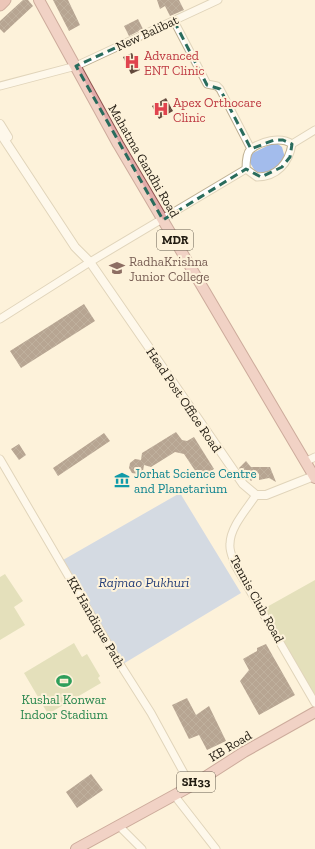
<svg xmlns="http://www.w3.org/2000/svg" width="315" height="849" font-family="'Zilla Slab',serif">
	<defs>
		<pattern id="building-cross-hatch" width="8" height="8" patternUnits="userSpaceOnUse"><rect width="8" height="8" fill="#62483a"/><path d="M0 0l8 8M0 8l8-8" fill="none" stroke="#745f53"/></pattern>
	</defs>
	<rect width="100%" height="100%" fill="#fdf2da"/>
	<path fill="#c5cb96" d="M5,574L23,601L14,607L25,625L0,640V577Z
		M315,580V699L265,608Z
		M74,643L82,657L87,654L100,676L98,678L101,683L48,714L24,673Z"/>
	<path fill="#a3bcec" d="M275,142L282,147L285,158C276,167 268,176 255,171L249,161V155Z
		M180,493L241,593L123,664L63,560Z"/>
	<path fill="url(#building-cross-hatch)" d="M23,0H28L33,6L4,33L0,29V21Z
		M53,0H68L80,25L69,31Z
		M157,0H179L184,10L170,16L165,6L160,9Z
		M138,19L143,29L129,36L124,26Z
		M132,53L140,70L131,74L123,57Z
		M166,98L173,111L159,119L152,106Z
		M84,304L95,321L21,368L10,351Z
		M176,432L182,440L187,441L194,437L214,469L200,478L184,454L175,452L151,467L144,465L143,471L138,474L132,473L129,468L130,463L135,459L141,460L142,453Z
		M104,433L110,441L58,476L53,468Z
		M19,444L26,455L19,460L11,449Z
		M246,461L251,467H270L276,482L269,478L259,480V473L251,481L239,468Z
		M266,644L295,695L259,715L240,681L249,670L243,659L257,651V648Z
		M187,698L196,715L209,706L226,741L207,750L199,735L189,739L172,705Z
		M91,774L103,790L77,808L66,792Z"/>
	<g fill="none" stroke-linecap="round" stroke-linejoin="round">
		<defs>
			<path id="minor" d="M174,21L207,84L217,86L220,89L251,149
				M0,86L76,66L218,0
				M246,169C246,163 246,154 250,150C260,141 281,136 292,144
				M0,319L90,262L246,169L257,177C277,177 289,163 292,144L315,130
				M0,459L118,661L151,713L191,786
				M305,462L315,457
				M256,495C247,509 230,527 230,544C229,551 233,558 235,565L315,703
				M174,795L216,849
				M118,825L142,849"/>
			<path id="tertiary" d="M0,124L8,137
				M0,133L75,247L90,262L243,484L256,495H266L314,476"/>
			<path id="primary" d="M39,0L118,144L315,478
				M76,849L191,786L244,752L315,712"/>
			<path id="trunk" d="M0,5L5,0"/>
		</defs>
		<use href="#minor" stroke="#beb093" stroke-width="9"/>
		<use href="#tertiary" stroke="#beb093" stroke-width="10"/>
		<use href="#primary" stroke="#925550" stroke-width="12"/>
		<use href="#trunk" stroke="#925550" stroke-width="13"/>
		<use href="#minor" stroke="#fff" stroke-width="7"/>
		<use href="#tertiary" stroke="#fff" stroke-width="8"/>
		<use href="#primary" stroke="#e2acaa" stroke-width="10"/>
		<use href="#trunk" stroke="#d8908e" stroke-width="11"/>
	</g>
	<path d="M0 0H315V849H0ZM174,21L207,85L220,89L251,149L274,140H283L292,144L290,157L282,167L261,177L246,169L163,220L76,66Z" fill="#fdf2da" fill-opacity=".55" fill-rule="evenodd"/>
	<path fill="none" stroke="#296c5d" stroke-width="3" stroke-dasharray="8 5" stroke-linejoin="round" d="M174,21L207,85L220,89L251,149L274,140H283L292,144L290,157L282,167L261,177L246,169L163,220L76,66Z"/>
	<defs>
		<symbol id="hospital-bare" viewBox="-9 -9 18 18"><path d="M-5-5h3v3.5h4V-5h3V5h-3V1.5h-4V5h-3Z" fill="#e0444e" stroke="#fdf2da" stroke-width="2.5" paint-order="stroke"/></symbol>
		<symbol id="university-bare" viewBox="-9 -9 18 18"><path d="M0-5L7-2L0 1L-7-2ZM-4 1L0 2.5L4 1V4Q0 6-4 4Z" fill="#8d6e63" stroke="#fdf2da" stroke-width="2.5" paint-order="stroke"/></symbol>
		<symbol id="museum-bare" viewBox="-9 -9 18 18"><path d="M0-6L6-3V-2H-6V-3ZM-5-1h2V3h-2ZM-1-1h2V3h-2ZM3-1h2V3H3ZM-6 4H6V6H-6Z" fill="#0f9aa8" stroke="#fdf2da" stroke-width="2.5" paint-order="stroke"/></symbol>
		<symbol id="stadium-bare" viewBox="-9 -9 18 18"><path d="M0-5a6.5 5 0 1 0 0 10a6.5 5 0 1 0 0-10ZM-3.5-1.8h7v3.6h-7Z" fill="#2e9e5b" stroke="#fdf2da" stroke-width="2.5" paint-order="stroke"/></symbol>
	</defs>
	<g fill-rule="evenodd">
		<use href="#hospital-bare" x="121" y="51" width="22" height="22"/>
		<use href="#hospital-bare" x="150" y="98" width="22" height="22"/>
		<use href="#university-bare" x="106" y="257" width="22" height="22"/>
		<use href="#museum-bare" x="111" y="469" width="22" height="22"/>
		<use href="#stadium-bare" x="53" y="670" width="22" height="22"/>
	</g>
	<g text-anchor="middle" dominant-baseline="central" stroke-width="4" stroke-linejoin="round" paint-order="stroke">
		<g fill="#fdf2da" stroke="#645c4e" stroke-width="1">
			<rect x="157" y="230" width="36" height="20" rx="3"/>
			<rect x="177" y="772" width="38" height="20" rx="3"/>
		</g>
		<g font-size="12" font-weight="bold" fill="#221c12">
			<text x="175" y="240">MDR</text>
			<text x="196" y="782">SH33</text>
		</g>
		<g font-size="13" fill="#221c12" stroke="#fdf2da">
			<text transform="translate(147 33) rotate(-25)">New Balibat</text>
			<text transform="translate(144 161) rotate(60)">Mahatma Gandhi Road</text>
			<text transform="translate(184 400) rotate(56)">Head Post Office Road</text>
			<text transform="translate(257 599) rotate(61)">Tennis Club Road</text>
			<text transform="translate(96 622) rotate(60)">KK Handique Path</text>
			<text transform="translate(230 746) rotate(-31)">KB Road</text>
		</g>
		<g font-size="13" fill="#be3a42" stroke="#fdf2da" text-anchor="start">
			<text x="144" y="55">Advanced<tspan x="144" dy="15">ENT Clinic</tspan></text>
			<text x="173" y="102">Apex Orthocare<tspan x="173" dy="15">Clinic</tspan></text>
		</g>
		<g font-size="13" fill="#785e54" stroke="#fdf2da" text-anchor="start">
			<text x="129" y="261">RadhaKrishna<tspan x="129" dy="15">Junior College</tspan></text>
		</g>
		<g font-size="13" fill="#0d838f" stroke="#fdf2da" text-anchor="start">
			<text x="134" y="473">Jorhat Science Centre<tspan x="134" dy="15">and Planetarium</tspan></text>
		</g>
		<g font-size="13" fill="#27864d" stroke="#fdf2da">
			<text x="64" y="699">Kushal Konwar<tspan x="64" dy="15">Indoor Stadium</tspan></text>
		</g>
		<g font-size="14" font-style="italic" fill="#253f79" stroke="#fdf2da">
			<text x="144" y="582">Rajmao Pukhuri</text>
		</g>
	</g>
</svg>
